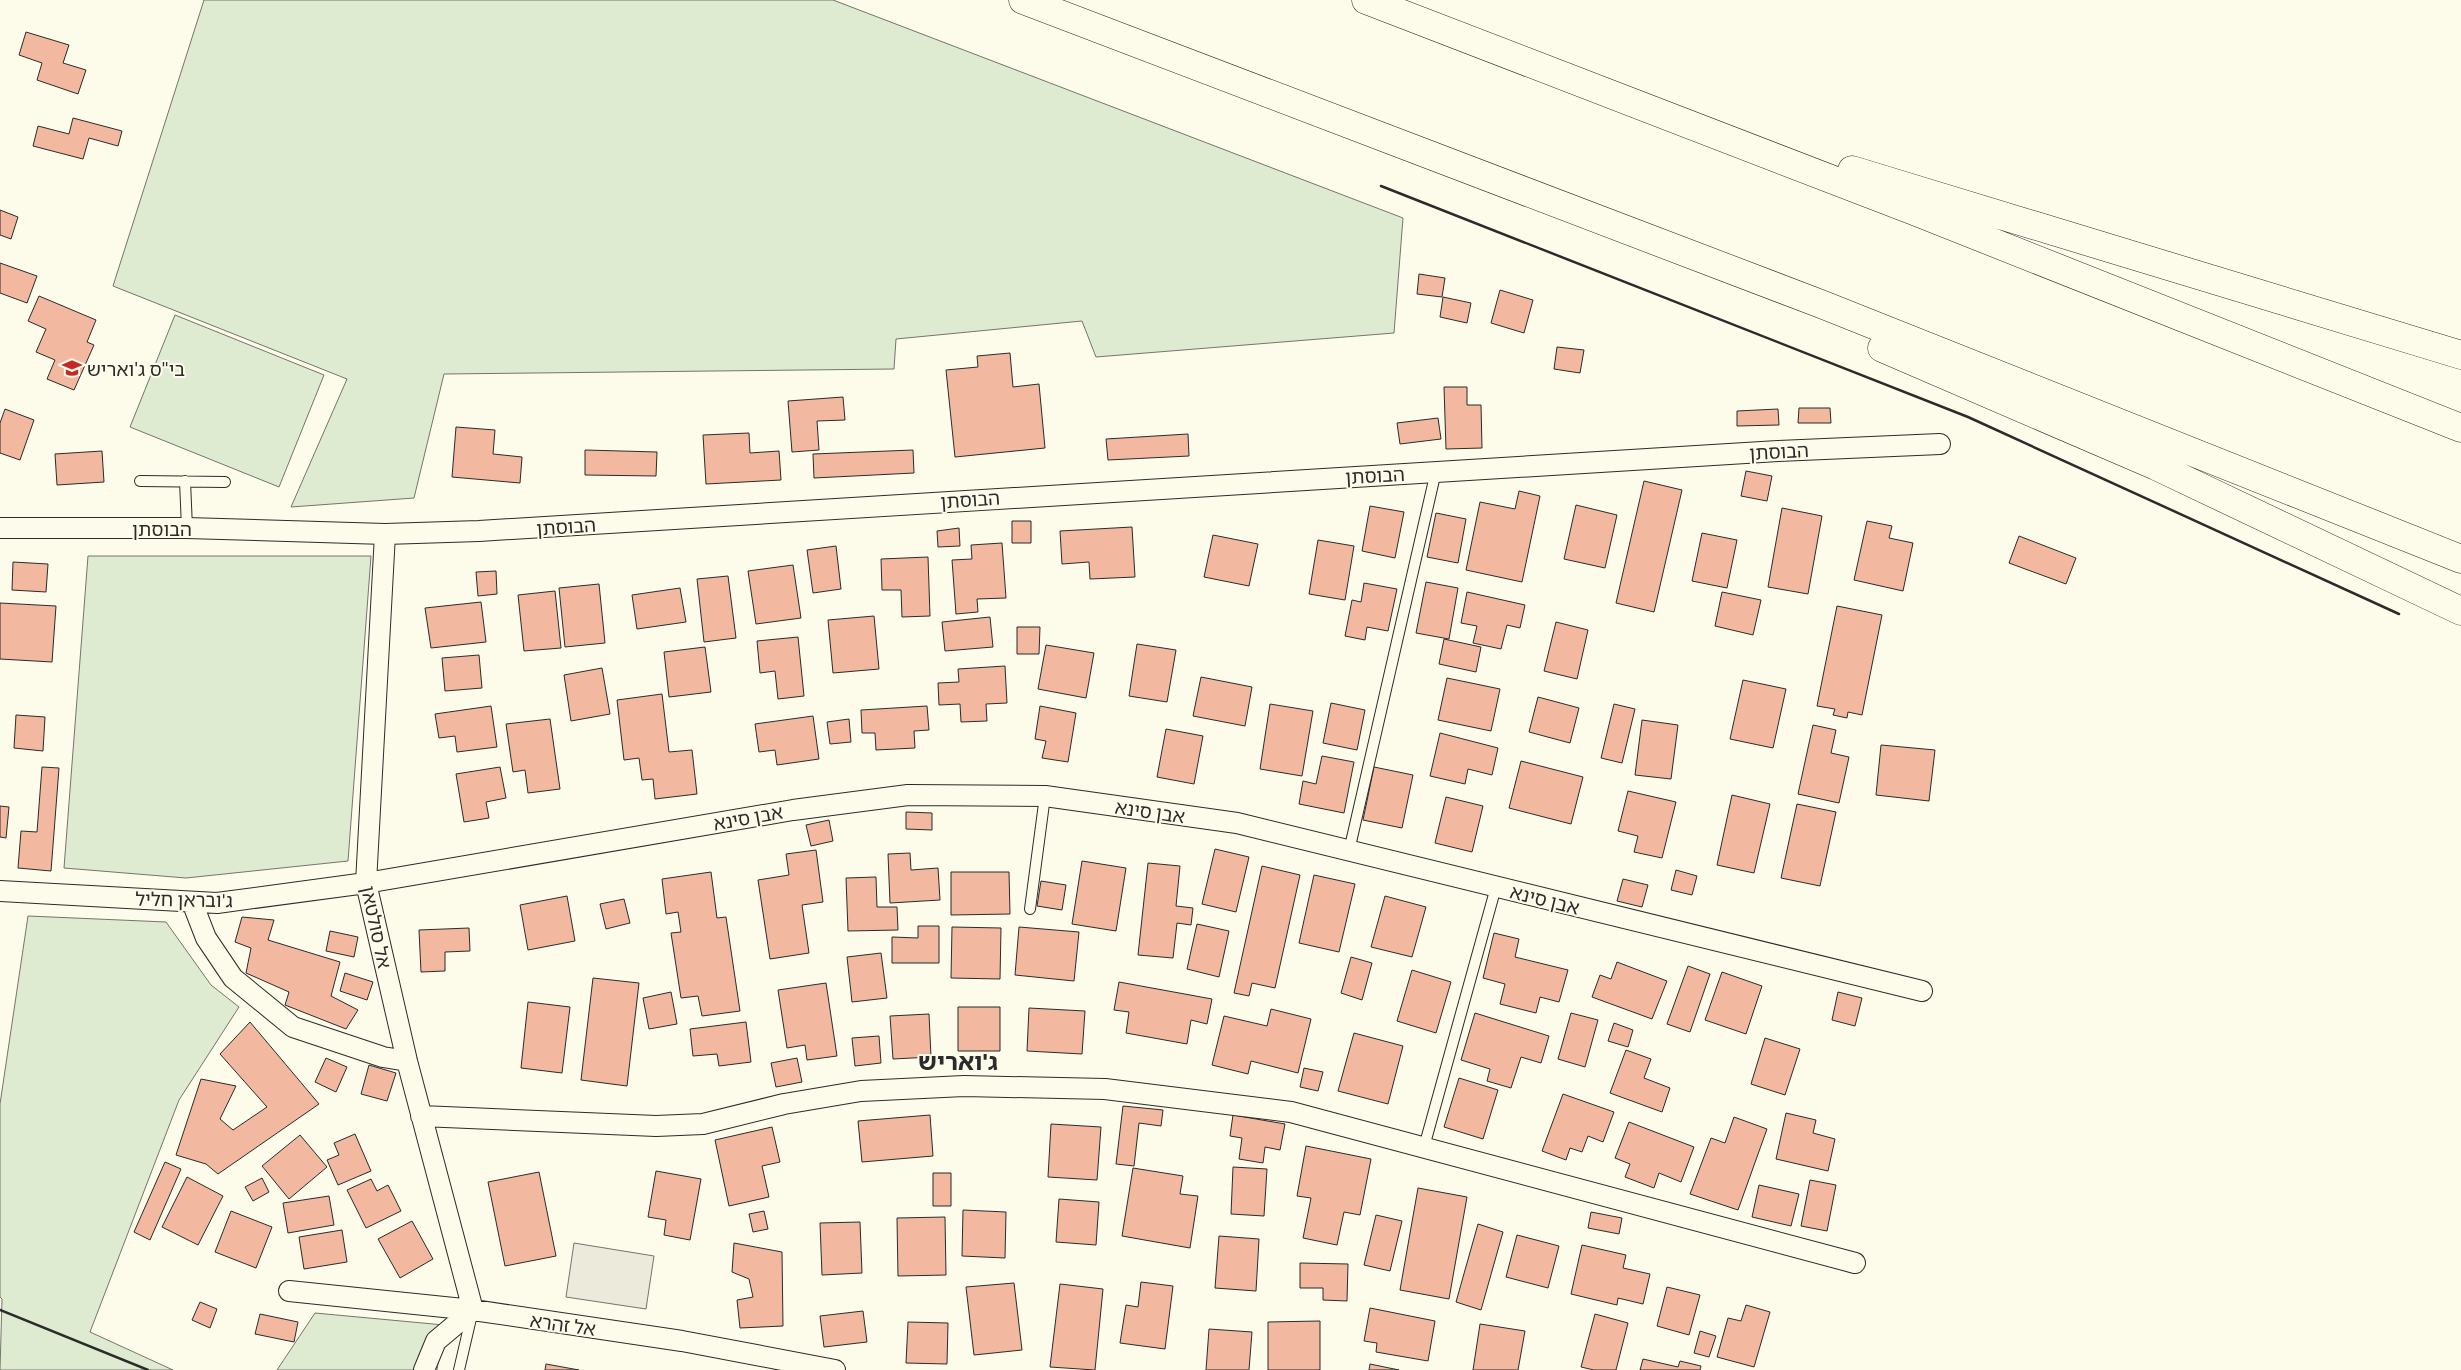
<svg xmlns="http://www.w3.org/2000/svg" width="2461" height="1370" font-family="'Titillium Web','Noto Sans Hebrew',sans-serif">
	<rect width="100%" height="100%" fill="#fdfbea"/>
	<path fill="#deebd1" stroke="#74746e" d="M204,0H833L1403,218L1394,333L1096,357L1082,321L896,339L894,369L444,374L414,498L291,507L347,379L113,286Z
		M175,315L324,375L279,487L130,427Z
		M88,556H371L348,861L186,878L64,868Z
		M28,916L166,922L211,985L239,1007L179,1100L90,1332L173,1370H0L2,1299L0,1297V1104Z
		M315,1313L444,1325L437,1370H277Z"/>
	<path fill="#eceadb" stroke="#74746e" d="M574,1243L654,1256L646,1309L566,1297Z"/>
	<path fill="#f2b8a0" stroke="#2b2b2b" d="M26,32L69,45L63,63L86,70L78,94L37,80L42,63L19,55Z
		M73,118L122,131L118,146L89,138L83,159L33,146L38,126L69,134Z
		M0,210L18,217L11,239L0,235Z
		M0,263L37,276L27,303L0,293Z
		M1419,274L1445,278L1442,297L1417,294Z
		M1500,290L1533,300L1524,333L1491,323Z
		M39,296L96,320L87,342L94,345L74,390L47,379L55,360L36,352L46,329L28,321Z
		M1443,297L1471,303L1467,323L1440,317Z
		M1557,347L1584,350L1580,373L1554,369Z
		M1010,353L1013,387L1039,384L1045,448L955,457L946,370L978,367L977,356Z
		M1444,387H1467V405H1481L1482,448L1446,449Z
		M843,397L845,420L817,421L819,450L792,452L788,401Z
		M1799,408H1830L1831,423H1798Z
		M5,409L34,420L20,460L0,453V423Z
		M1778,409L1779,425L1737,426V411Z
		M1438,418L1441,439L1400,444L1397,423Z
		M456,427L495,430L493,454L522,457L520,483L452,477Z
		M749,433L750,453L779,451L781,480L706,484L703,435Z
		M1188,434L1189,456L1108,460L1106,439Z
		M585,450L657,452L656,476L585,475Z
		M913,450L914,473L814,478L813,454Z
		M102,451L104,482L57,485L55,454Z
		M1746,471L1772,476L1767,501L1741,496Z
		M1644,481L1682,490L1654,612L1616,603Z
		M1519,491L1540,496L1522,582L1466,570L1480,502L1515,509Z
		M1576,505L1617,515L1605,568L1564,559Z
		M1370,506L1404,512L1395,558L1362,551Z
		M1782,508L1822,516L1808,594L1768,587Z
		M1436,513L1466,519L1458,563L1427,557Z
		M1012,521H1031V543H1012Z
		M1867,521L1892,526L1889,538L1913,543L1903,591L1854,580Z
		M1132,527L1135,577L1090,579L1089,562L1062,564L1060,531Z
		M959,528L960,546L938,547L937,531Z
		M1702,533L1737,540L1727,588L1692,581Z
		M1213,535L1258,544L1249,586L1204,577Z
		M2019,536L2076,558L2066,584L2009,563Z
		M1318,540L1354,546L1345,600L1309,594Z
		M1002,543L1006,598L977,599L978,612L956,614L952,560L972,559L971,545Z
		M836,546L841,589L813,593L807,550Z
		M928,557L930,616L902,617L901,590H882L881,559Z
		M13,562L48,564L46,592L12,590Z
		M793,565L801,618L756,624L748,571Z
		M496,571L497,594L478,596L476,572Z
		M728,576L736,638L704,642L697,579Z
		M1426,582L1458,588L1449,639L1416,633Z
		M1364,583L1397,589L1388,631L1367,627L1365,640L1345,636L1352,600L1361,602Z
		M599,584L605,643L565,647L559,588Z
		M680,588L686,622L637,629L632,595Z
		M555,591L561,648L524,651L518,595Z
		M1467,592L1525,605L1520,628L1507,625L1501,649L1473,643L1477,626L1461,623Z
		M1722,592L1761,600L1753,635L1715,626Z
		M481,602L486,642L431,648L425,608Z
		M0,603L56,606L52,662L0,659Z
		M1837,606L1882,615L1862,715L1848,712L1847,718L1833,715L1835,709L1817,706Z
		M874,616L879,669L833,673L828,620Z
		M990,617L993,647L945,651L942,622Z
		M1556,622L1588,630L1577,679L1544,671Z
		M1017,627H1040L1039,654H1017Z
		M798,637L804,696L778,699L775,671L760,673L757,641Z
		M1444,639L1481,647L1476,672L1439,664Z
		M1137,644L1176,650L1167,702L1129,696Z
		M1046,645L1094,653L1086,698L1038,689Z
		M705,647L711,692L669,697L664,652Z
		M479,655L482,688L445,691L442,658Z
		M1005,666L1007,703L986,704L987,721L961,722L960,704L939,705L938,683L959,682L958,669Z
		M602,668L610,714L571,721L564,675Z
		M1201,677L1252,687L1245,726L1193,716Z
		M1447,678L1500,689L1491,731L1438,720Z
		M1743,680L1786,689L1773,748L1730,739Z
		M662,694L669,752L692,750L697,794L655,799L653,779L642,780L639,758L624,760L617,700Z
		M1538,697L1579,708L1570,743L1529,732Z
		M1331,703L1365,710L1357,750L1323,743Z
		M1270,704L1313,711L1302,776L1260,769Z
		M1614,704L1635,709L1622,763L1601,758Z
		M491,706L497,747L457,752L455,736L439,738L435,714Z
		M927,706L929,730L914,731L915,748L876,750L875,733H862L861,710Z
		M1040,706L1076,713L1068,762L1042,758L1046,741L1035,739Z
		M16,715L45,717L43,751L14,748Z
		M813,716L819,759L777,765L775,750L759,752L755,724Z
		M550,719L560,789L528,793L525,770L513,772L506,724Z
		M849,719L851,742L830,744L827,722Z
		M1642,720L1678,725L1671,779L1635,775Z
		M1813,725L1836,730L1831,753L1849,757L1839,803L1798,794Z
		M1166,729L1203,736L1194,784L1157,777Z
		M1440,733L1498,748L1492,775L1468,769L1465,784L1430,776Z
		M1881,745L1935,750L1929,801L1876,795Z
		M1322,756L1354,762L1344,813L1299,804L1303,781L1316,784Z
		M1521,761L1583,777L1571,824L1509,808Z
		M42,767L59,768L51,871L18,868L21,831L37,832Z
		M500,767L506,798L486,802L489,818L464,822L456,774Z
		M1374,767L1413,775L1402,828L1363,820Z
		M1628,791L1676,802L1662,858L1634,852L1638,836L1618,831Z
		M1732,795L1770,804L1754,873L1717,865Z
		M1446,797L1483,806L1472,852L1435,843Z
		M1797,804L1836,812L1820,886L1781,878Z
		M0,806L9,807L6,838L0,837Z
		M906,812L932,813V830L906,829Z
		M829,820L833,841L811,846L806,825Z
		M1215,849L1249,857L1236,912L1202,904Z
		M816,850L823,902L802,905L809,953L770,959L758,880L789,875L786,854Z
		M910,853L911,870L938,868L940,900L890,903L888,854Z
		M1082,861L1126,868L1116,931L1072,924Z
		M1148,863L1180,866L1176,906L1193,908L1191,925L1177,923L1173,958L1138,955Z
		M1262,866L1300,875L1275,988L1252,983L1249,996L1234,993Z
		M1676,870L1697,876L1692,895L1671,890Z
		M711,872L717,918L726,917L740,1011L702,1016L698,996L681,998L671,933L681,932L678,912L666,914L662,879Z
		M951,872H1009L1010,914L951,915Z
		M1314,875L1355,884L1339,952L1299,943Z
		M876,877L877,907H897L898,930L848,931L846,878Z
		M1623,879L1648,885L1642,907L1617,901Z
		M1041,881L1066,885L1062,910L1037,906Z
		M567,896L575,941L528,950L520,905Z
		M1385,896L1426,907L1412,957L1371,947Z
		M624,899L630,923L606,929L600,904Z
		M242,917L274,920L268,940L340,962L331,996L358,1010L346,1029L285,1005L289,992L246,973L251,948L235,942Z
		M1197,924L1229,931L1219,977L1187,969Z
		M918,926H939V963H892V937L918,938Z
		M952,927L1001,928L1000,979L951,978Z
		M1019,927L1079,932L1074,981L1015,975Z
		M469,928L470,951L445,952V971L421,972L419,930Z
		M330,931L358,937L354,957L326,951Z
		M1494,933L1519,939L1515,957L1568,970L1559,1002L1540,997L1536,1013L1500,1004L1505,984L1483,978Z
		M881,953L887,998L852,1002L847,957Z
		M1351,957L1372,963L1362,1000L1341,993Z
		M1617,962L1667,981L1652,1019L1592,997L1600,975L1611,979Z
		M1688,966L1710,974L1690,1032L1667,1024Z
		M1412,970L1451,982L1436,1033L1397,1021Z
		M1722,972L1762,986L1746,1034L1705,1020Z
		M345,973L373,982L367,1000L340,991Z
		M593,978L639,983L627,1086L581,1080Z
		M1119,982L1212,999L1207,1024L1191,1020L1187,1044L1126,1033L1129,1012L1114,1010Z
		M826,983L837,1056L807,1060L805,1045L787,1048L778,990Z
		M671,992L677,1024L649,1029L643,998Z
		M1838,992L1862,998L1855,1026L1832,1020Z
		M528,1002L570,1007L562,1073L521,1068Z
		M958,1007H1000V1051H958Z
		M1029,1008L1085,1011L1082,1054L1027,1051Z
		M1271,1009L1311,1019L1298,1073L1251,1061L1248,1074L1212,1065L1224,1016L1267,1026Z
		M1475,1013L1549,1036L1541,1063L1521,1057L1511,1088L1487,1081L1490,1069L1461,1060Z
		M1571,1013L1598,1020L1585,1067L1558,1059Z
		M929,1014L931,1057L893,1059L890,1016Z
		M250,1022L319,1104L218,1174L206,1164L176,1155L201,1079L236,1086L220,1119L233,1130L267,1107L220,1054Z
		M746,1022L751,1062L719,1066L717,1054L693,1056L690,1029Z
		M1614,1023L1633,1030L1628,1047L1608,1041Z
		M1354,1033L1403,1046L1388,1104L1338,1091Z
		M879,1036L881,1063L855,1066L852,1038Z
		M1765,1038L1800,1049L1785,1095L1751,1084Z
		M1626,1050L1651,1059L1644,1078L1670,1088L1662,1112L1610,1093Z
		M326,1058L347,1067L336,1092L315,1082Z
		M797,1058L802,1082L776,1087L771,1063Z
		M369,1065L396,1073L387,1101L361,1094Z
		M1304,1068L1323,1072L1318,1091L1300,1087Z
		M1459,1078L1498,1090L1483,1139L1444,1127Z
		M1563,1094L1614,1112L1603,1142L1588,1136L1582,1152L1570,1148L1566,1160L1542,1151Z
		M1123,1106L1163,1110L1161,1126L1139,1123L1134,1166L1116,1164Z
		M1786,1113L1816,1120L1813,1133L1835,1139L1828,1171L1776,1159Z
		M930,1115L933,1156L862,1162L858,1121Z
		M1233,1115L1285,1124L1280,1150L1265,1147L1263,1163L1239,1159L1242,1138L1230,1136Z
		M1734,1117L1767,1129L1738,1210L1690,1194L1711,1138L1725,1143Z
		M1629,1122L1694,1147L1681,1182L1659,1173L1654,1188L1625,1177L1630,1164L1615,1158Z
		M1051,1124L1101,1127L1097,1180L1048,1177Z
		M772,1127L780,1162L762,1166L769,1197L729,1206L715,1140Z
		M355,1134L371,1171L338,1185L327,1160L339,1155L334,1143Z
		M300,1135L327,1167L289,1199L262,1166Z
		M1306,1146L1371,1159L1360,1215L1344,1212L1337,1245L1303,1238L1311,1198L1297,1196Z
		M165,1162L181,1169L150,1240L134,1232Z
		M1233,1167L1267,1169L1264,1216L1231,1214Z
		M1133,1168L1183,1176L1180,1194L1198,1196L1190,1248L1122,1236Z
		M656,1171L701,1179L690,1240L664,1235L666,1220L648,1217Z
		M539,1172L556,1256L505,1266L488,1182Z
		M933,1173H951V1206H933Z
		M187,1177L223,1196L198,1245L162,1227Z
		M262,1178L269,1192L253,1201L245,1187Z
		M371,1179L377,1191L388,1185L401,1211L366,1228L347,1190Z
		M1810,1180L1836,1185L1827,1231L1801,1226Z
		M1759,1185L1799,1194L1791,1226L1752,1217Z
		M1418,1188L1467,1197L1449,1299L1400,1290Z
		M329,1196L334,1225L288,1233L283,1203Z
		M1059,1199L1099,1202L1096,1245L1056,1242Z
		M963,1210L1006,1212L1005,1258L962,1256Z
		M231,1211L272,1227L256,1268L215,1252Z
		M764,1211L768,1229L753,1232L749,1214Z
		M1591,1212L1622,1218L1619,1234L1588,1228Z
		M1376,1215L1402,1221L1390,1271L1364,1265Z
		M945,1217L946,1275L898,1276L897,1218Z
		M412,1221L433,1259L400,1278L378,1239Z
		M860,1222L862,1273L822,1275L820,1223Z
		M1478,1224L1503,1232L1481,1310L1456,1302Z
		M342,1230L347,1262L304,1269L299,1237Z
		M1517,1235L1559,1246L1548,1288L1506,1277Z
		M1219,1236L1259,1239L1256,1291L1215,1288Z
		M734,1243L782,1252L783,1326L740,1328L737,1300L753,1297L749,1279L732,1272Z
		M1582,1245L1626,1255L1623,1268L1650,1274L1643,1304L1618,1298L1617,1305L1571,1294Z
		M1300,1263L1348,1264L1347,1301L1323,1300V1288H1300Z
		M1141,1282L1173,1286L1165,1349L1120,1343L1126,1305L1138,1307Z
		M1014,1283L1022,1350L974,1355L966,1287Z
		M1060,1284L1103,1289L1095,1370L1050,1367Z
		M1667,1287L1700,1295L1689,1335L1657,1326Z
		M200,1302L217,1309L210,1328L192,1320Z
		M1746,1305L1770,1312L1754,1367L1717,1357L1728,1318L1741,1321Z
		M1370,1308L1435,1321L1428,1361L1376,1352L1377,1343L1364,1341Z
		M863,1311L867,1342L824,1347L820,1316Z
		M260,1314L298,1322L294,1342L255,1334Z
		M1595,1314L1628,1323L1616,1370H1594L1581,1367Z
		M1320,1321V1370H1268V1322Z
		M908,1322L948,1323L947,1364L906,1363Z
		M1480,1324L1525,1331L1518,1370H1473Z
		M1209,1329L1252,1332L1249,1370H1206Z
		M1700,1331L1716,1336L1709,1357L1694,1353Z
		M1643,1359L1678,1367L1680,1361L1701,1366L1700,1370H1640Z
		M546,1364L579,1370H545Z
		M1370,1364L1399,1370H1369Z"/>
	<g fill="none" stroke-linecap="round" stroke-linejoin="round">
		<defs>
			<path id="lane" d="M140,481L225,482
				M185,481L187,528
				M1349,851L1436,471
				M1030,909L1045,796
				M1424,1147L1496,887
				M459,1370L472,1314"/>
			<path id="street" d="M0,528H187L385,534L479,531L1778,451L1940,444
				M385,534L366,883L407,1061L473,1310L436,1341L424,1370
				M0,891L217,903L366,883L793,810L908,795L1045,796L1237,823L1922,991
				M192,902L206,938L233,978L293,1027L383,1057L407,1061
				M421,1116L656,1126L703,1124L784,1104L861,1091L964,1086L1105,1089L1291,1112L1855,1263
				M289,1291L473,1310L682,1341L835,1370"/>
			<path id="highway" d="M1023,0L1821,304L2461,559
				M1366,0L1914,211L2461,428
				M1852,170L2461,355
				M1882,348L2156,466L2461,611"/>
		</defs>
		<use href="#lane" stroke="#2b2b2b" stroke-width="12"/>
		<use href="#street" stroke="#2b2b2b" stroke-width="22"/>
		<use href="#highway" stroke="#2b2b2b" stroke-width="29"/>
		<use href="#lane" stroke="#fdfbea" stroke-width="10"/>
		<use href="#street" stroke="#fdfbea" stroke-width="20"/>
		<use href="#highway" stroke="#fdfbea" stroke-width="28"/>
		<path stroke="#2b2b2b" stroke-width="2.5" d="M1381,186L1968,417L2399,614
			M0,1310L148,1370"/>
	</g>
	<defs>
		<symbol id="school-bare" viewBox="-9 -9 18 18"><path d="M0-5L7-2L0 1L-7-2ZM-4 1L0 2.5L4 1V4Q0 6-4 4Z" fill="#c62828" stroke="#fdfbea" stroke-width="2.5" paint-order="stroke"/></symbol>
	</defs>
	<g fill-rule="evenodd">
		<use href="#school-bare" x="58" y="354" width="28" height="28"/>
	</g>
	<g text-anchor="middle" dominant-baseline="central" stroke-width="4" stroke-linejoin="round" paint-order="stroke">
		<g font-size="19" fill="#2b2b2b" stroke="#fdfbea" text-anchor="start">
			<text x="87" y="368">בי"ס ג'ואריש</text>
		</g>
		<g font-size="19" fill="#2b2b2b" stroke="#fdfbea">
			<text transform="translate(1779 451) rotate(-3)">הבוסתן</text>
			<text transform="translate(1375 475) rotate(-3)">הבוסתן</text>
			<text transform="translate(970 499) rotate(-4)">הבוסתן</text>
			<text transform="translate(566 526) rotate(-4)">הבוסתן</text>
			<text x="162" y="528">הבוסתן</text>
			<text transform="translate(1150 811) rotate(8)">אבן סינא</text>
			<text transform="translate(748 817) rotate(-10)">אבן סינא</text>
			<text transform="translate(184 899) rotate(1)">ג'ובראן חליל</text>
			<text transform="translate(1545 899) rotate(14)">אבן סינא</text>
			<text transform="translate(377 927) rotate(78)">אל סולטאן</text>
			<text transform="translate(563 1324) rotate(8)">אל זהרא</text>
		</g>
		<g font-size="24" font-weight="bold" fill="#2b2b2b" stroke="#fdfbea">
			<text x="958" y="1061">ג'ואריש</text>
		</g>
	</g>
</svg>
